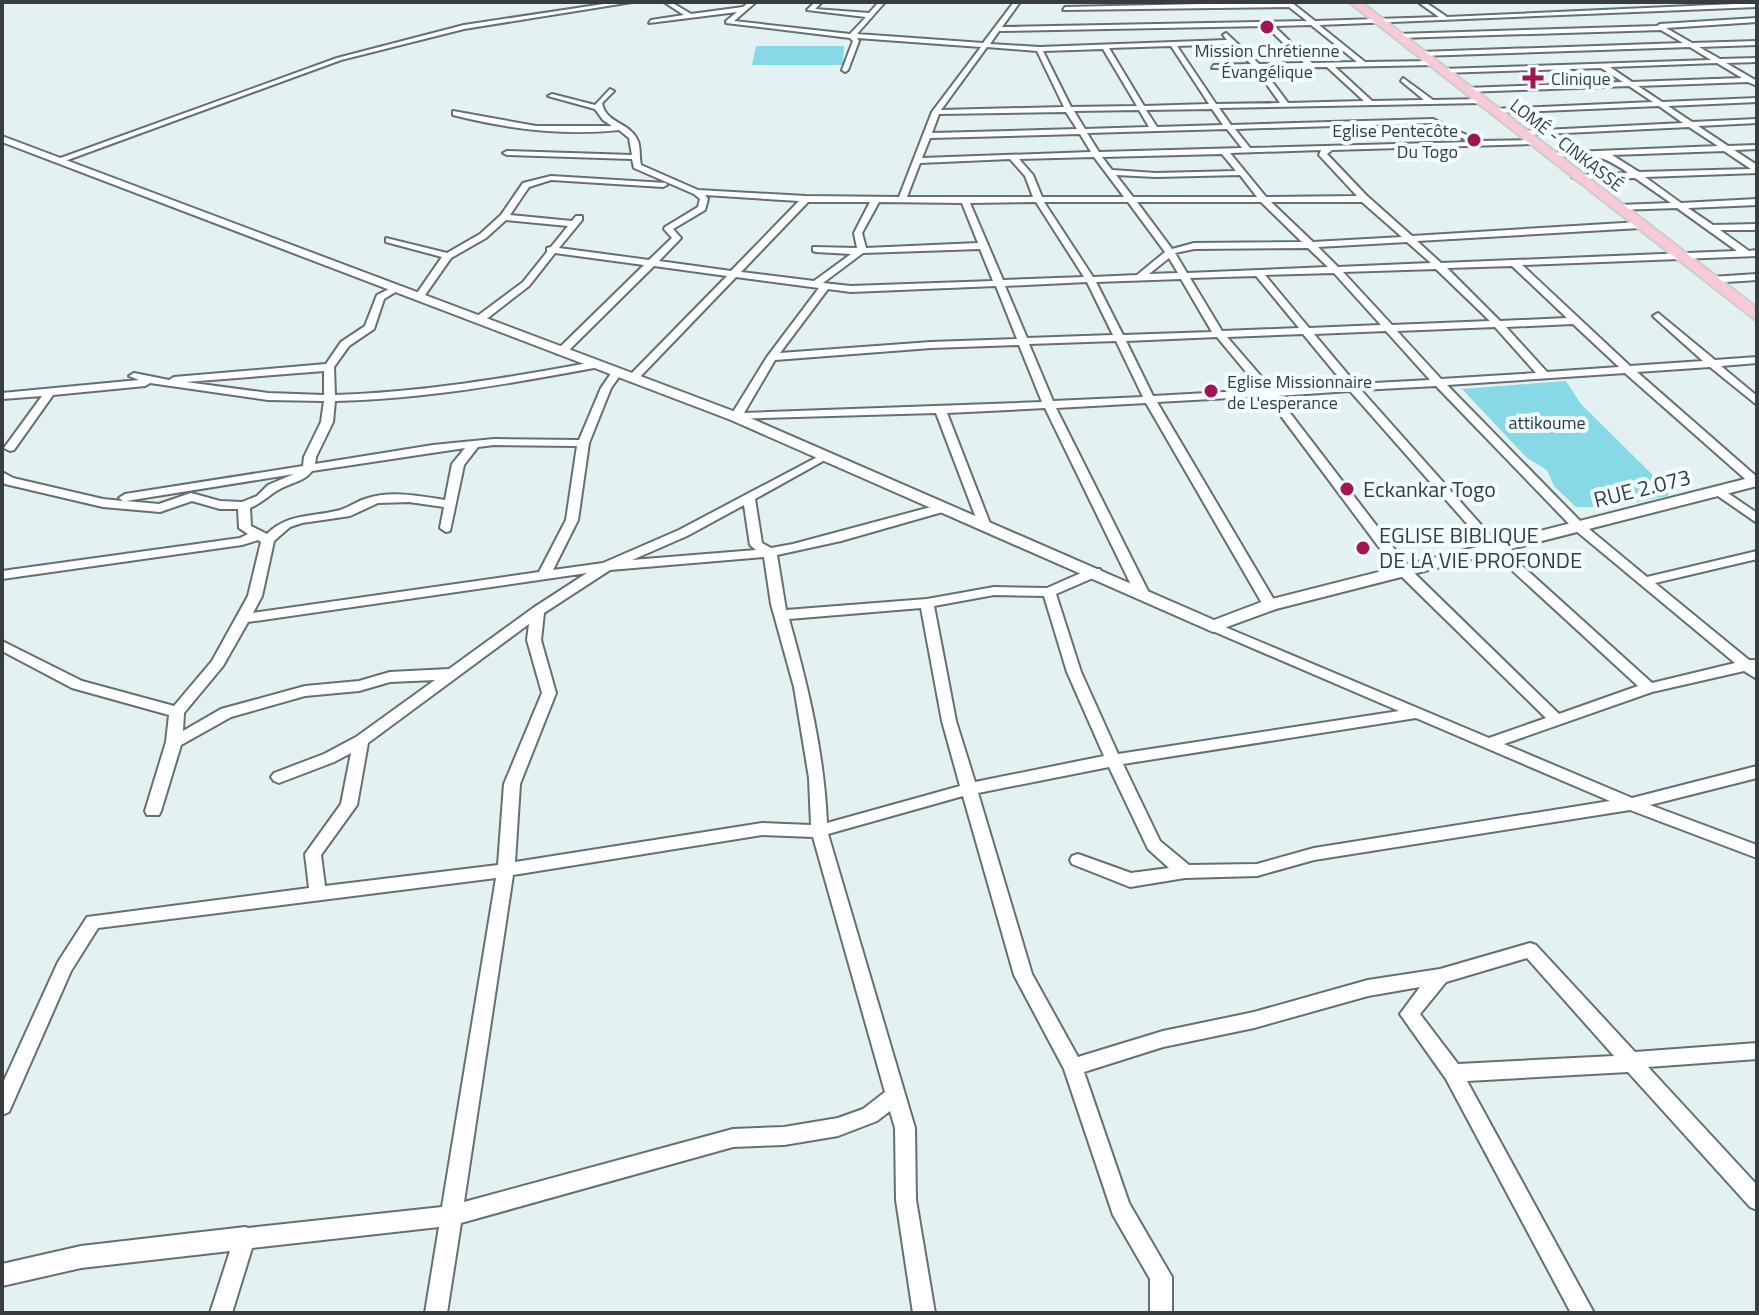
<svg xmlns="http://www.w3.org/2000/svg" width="1759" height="1315" font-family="'Titillium Web',sans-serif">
	<rect width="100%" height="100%" fill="#e3f1f3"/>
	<path fill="#87d9e6" d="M756,46H844L843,65H752Z
		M1566,381L1581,404L1668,490V496L1608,507H1576L1554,486L1547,470L1527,458L1462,389Z"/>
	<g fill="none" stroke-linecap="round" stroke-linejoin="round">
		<defs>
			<path id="minor" d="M617,2H632L464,29L341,60L62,162L55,160L337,58L464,25Z
				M664,2H671L691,14L743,7L749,2H756L734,21L850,34L866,17L807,10L815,2H822L815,9L869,13L879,2H885L857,34L983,43L1014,2H1020L1002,27L1307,21L1289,7L1063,10L1065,7L1291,2L1315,21L1439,17L1418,2H1425L1447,17L1757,3V7L1319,25L1365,62L1433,61L1436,63L1433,65L1335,67L1372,101L1424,100L1401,81L1403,78L1433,100L1482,99L1486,101L1482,103L1219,108L1231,125L1433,119L1479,141L1537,140L1538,142L1534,144L1332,150L1327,154L1366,195L1412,236L1640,222L1644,225L1640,228L1417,241L1441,263L1737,251L1677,208L1616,210L1615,208L1619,205L1671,203L1635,178L1576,179L1572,177L1576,175L1628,173C1596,150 1587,156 1549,157L1545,155L1549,153L1718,146L1689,127L1523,135L1519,133L1523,131L1683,123L1659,106L1494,113L1490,111L1494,109L1653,102L1629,86L1467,92L1463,90L1467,88L1623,82L1601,68L1442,73L1439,71L1442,69L1711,60L1690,47L1420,56L1417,54L1420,52L1683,43L1661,30L1398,38L1395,36L1398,34L1657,26L1660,24L1757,18V22L1666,28L1692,43L1757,41V45L1699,47L1720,59L1757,58V62L1726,63L1757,81V86L1748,82L1638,86L1662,102L1757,98V102L1668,106L1692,122L1757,119V123L1698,126L1728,146L1757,145V149L1734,150L1757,165V173L1645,177L1681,203L1757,199V205L1688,208L1713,225L1757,224V230H1720L1749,251L1757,250V256L1522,265L1630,366L1703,361L1655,318L1653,316L1658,313L1715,360L1757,357V363L1721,366L1757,396V405L1710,367L1637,372L1757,477V485H1752L1625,373L1447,385L1583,524L1647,577L1757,551V559L1655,583L1749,660H1757V679L1744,671L1652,692L1504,744L1632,798L1757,766V778L1650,805L1757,845V858L1630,810L1314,860L1257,876L1185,878L1130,887L1072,864L1070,860L1072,856L1078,854L1131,873L1169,868L1148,849L1109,767L978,793L1032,974L1078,1057L1163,1031L1254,1012L1368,980L1440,969L1530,943L1536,945L1635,1052L1757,1043V1059L1648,1067L1757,1185V1210L1750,1207L1628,1072L1467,1081L1594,1313H1571L1446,1079L1400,1014L1420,987L1368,996L1254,1028L1163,1047L1084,1072L1129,1203L1172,1277V1313H1150V1279L1113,1215L1064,1069L1014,975L963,796L828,834L915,1128L916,1200L935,1313H913L896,1200L895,1128L890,1111L877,1121L838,1136L784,1145L733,1147L461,1223L447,1313H425L439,1227L252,1248L232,1313H210L230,1251L81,1268L2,1286V1264L81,1246L245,1227L248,1228L442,1207L496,878L98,928L71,971L9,1112L2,1115V1085L58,962L87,917L309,888L305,854L341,804L351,753L334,762L279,783L274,781L271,777L274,773L324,754L356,737L435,680L390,682L359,691L305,696L231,717L181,745L161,811L159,815H147L145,811L166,742L169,715L72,688L2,651V641L82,681L174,706L212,661L248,596L261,542L258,540L242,545L2,579V571L240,538L248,534L239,528L238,509H220L192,501L160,512L103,507L5,484L2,482V472L13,478L103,499L123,501L119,498L125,494L303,466L304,457L321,422L324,401L268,400L150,383L145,386L53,395L14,450L10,451L4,448L42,396L2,399V393L139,380L129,376L134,373L169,380L174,377L326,364L341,342L365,326L377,295L397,285L402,288L384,299L374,329L349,346L334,367L335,395C422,392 508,378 594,362L599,365L594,368C508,384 422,399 335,401L333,422L316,457L315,464L433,445L494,439L579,440L601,388L612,372H620L621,374L611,388L589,443L578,520L553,570L603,563L679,530L821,455L825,456V460L755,499L762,543L771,548L793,544L942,504L948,508L946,511L841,541L777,555L786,610L927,599L994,587L1047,588L1090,569H1100L1101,572L1100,575L1056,594L1081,672L1118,754L1399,711L1208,629L1206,626L1213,622L1489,738L1546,718L1399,574L1266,396L1157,402L1277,605L1270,609L1263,605L1146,403L1056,408L1148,591L1141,595L1134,591L1045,408L947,413L991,526L985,530L979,526L936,413L732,419L730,417L767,357L819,288L736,277L636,381L632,382L627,379L628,377L727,276L654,266L565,354H557V350L644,265L555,253L529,286L484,321H476V317L523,282L547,252V248L551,247L568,226L506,220L486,238L451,258L423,298H417L415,296L442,257L386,242V238L447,253L480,234L501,215L523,183L551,176L666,183L667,185L663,187L551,180L529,187L510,215L572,221L576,216H582V220L559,248L649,260L672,238L664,229L665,227L698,207L700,199L694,194L634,168L632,159L507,155L503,153L507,151L632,155L629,138L619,130C563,136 508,129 453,115V111L536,126H612L603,120L595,109L548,96L552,94L595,105L610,89L614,91L602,103C606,124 629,122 637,139C641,146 639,156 641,165L698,190L806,196L899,197L932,112L981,47L857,38L859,41L848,70L845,72L842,70L853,41L850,38L726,23V21L737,12L649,23L651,20L684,15ZM1311,25L1357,62L1312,63L1274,26ZM1266,26L1304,63L1259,64L1226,33L1223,35L1227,40L1039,47L990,44L999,31ZM1231,44L1251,64L1214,65L1212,68H1255L1280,103L1216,104L1177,46ZM1171,46L1209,104L1144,106L1109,48ZM987,47L1037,51L1064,107L941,110ZM1103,49L1137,106L1071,107L1043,51ZM1717,63L1742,78L1632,82L1610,67ZM1327,67L1364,101L1288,103L1262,68ZM1212,109L1223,125L1157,127L1146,110ZM1139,110L1149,127L1085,129L1074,111ZM1066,112L1077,129L932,133L939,114ZM1432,123L1470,142L1250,148L1235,129ZM1227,129L1242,148L1099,152L1087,133ZM1080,134L1091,152L922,158L930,138ZM1321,150L1319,155L1357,196L1266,197L1230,153ZM1724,151L1751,169L1639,172L1612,155ZM1222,154L1236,171L1156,173L1112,170L1102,157ZM1094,157L1124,197H1042L1033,175L1019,159ZM1010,159L1025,176L1033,197H907L920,163ZM1116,175L1156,177L1240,175L1257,197H1133ZM705,195L799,201L731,271L659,261L681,238L673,229L705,210L708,199ZM808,202H870L854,233L857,248L813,247V251L816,252L851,254L814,281L741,272ZM879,202L962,203L978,243L866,248L862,233ZM1036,202L1084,277L1003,280L970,203ZM1044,202H1128L1165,252L1137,275L1093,277ZM1137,202H1261L1302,242L1194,243L1172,249ZM1271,202H1362L1402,237L1313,242ZM1407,242L1431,263L1338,267L1318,247ZM1308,248L1328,267L1187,273L1175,253L1194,249ZM980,249L993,281L851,286L823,283L863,253ZM1169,258L1178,273L1149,274ZM1512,266L1567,318L1500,321L1447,268ZM1436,269L1490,321L1392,325L1343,272ZM1334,273L1381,325L1309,328L1265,275ZM1256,276L1257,277L1299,328L1222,331L1190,278ZM1181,279L1212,332L1123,335L1096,282ZM1087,282L1113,335L1027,338L1005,286ZM996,286L1017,339L931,342L780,353L828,289L851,292ZM1573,324L1619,367L1547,372L1506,327ZM1495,327L1536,373L1441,379L1397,331ZM1386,331L1430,380L1356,384L1314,334ZM1303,334L1345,385L1272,389L1227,337ZM1217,337L1261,390L1153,396L1126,341ZM1116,341L1143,397L1053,401L1029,344ZM1019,345L1042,402L744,413L775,360L931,348ZM324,371V395L268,393L186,382ZM1436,386L1575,530L1735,663L1652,683L1499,545L1361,390ZM1350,391L1491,551L1638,686L1559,714L1409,568L1277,396ZM494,445L577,446L566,520L539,572L253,613L262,596L274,541L290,527L302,523L350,516L378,503L409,502L444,507L440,528L446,532L450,531L464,465L478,447ZM465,448L452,464L445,500C419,496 390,490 365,499C355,502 347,509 336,511C310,517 287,514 267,534L251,526L250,508C262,503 268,496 278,490C289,483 304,482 312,471ZM294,474L268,485L257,496L242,502L220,501L191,493L159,504L126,501ZM744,505L750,545L756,550L632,560L687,536ZM764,557L771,604L794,687L809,778L811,825L762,823L515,862L520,784L556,693L541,640L544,613L610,570ZM587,573L533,608L449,669L390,672L359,681L305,686L221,709L183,731L184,713L223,666L248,622ZM994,595L1044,596L1067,672L1104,756L975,782L956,721L934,606ZM921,608L942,721L960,786L827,823C824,753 808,686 789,619ZM529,624L527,640L542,693L504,784L498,865L325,886L321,855L357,805L368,743ZM1416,718L1610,801L1314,848L1257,864L1189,865L1160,841L1123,764ZM762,835L813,837L885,1092L863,1109L838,1118L784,1127L733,1129L464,1202L513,875ZM1527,958L1614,1056L1458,1064L1420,1014L1446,982Z
				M1757,274V280L1711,283L1706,280L1711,277Z
				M1719,487L1757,513V523L1715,494L1713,491Z"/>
			<path id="tertiary" d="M2,136L741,414L1214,620L1264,601L1757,476V486L1276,609L1213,632L731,420L2,142Z"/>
			<path id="trunk" d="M1349,2H1361L1757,308V321Z"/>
		</defs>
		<use href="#minor" stroke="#647072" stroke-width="4"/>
		<use href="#tertiary" stroke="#647072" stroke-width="4"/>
		<use href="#trunk" stroke="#cbcdcd" stroke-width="4"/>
		<use href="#minor" fill="#fff" fill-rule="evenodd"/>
		<use href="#tertiary" fill="#fff" fill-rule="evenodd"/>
		<use href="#trunk" fill="#f8cad6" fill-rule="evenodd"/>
	</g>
	<g fill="#a41354" stroke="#f2fdff" stroke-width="3">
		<circle cx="1267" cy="27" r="8"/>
		<path d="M1529 66h8v8h8v8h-8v8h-8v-8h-8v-8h8z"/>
		<circle cx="1474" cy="140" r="8"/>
		<circle cx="1211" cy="391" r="8"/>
		<circle cx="1347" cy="489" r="8"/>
		<circle cx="1363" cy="548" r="8"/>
	</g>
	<g text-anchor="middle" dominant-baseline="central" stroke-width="8" stroke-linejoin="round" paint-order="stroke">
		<g font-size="18" fill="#383e3f" stroke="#f2fdff" text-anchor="start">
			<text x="1267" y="50" text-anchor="middle">Mission Chrétienne<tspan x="1267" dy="21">Évangélique</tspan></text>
			<text x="1551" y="78">Clinique</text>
			<text x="1458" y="130" text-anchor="end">Eglise Pentecôte<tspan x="1458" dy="21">Du Togo</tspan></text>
			<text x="1227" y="381">Eglise Missionnaire<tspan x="1227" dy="21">de L'esperance</tspan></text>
		</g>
		<g font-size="18" fill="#383e3f" stroke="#f2fdff">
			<text transform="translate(1567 145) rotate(38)">LOMÉ - CINKASSÉ</text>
		</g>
		<g font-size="18" fill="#1f363a" stroke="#f2fdff">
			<text x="1547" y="422">attikoume</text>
		</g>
		<g font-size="22" fill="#383e3f" stroke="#f2fdff">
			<text transform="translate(1642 488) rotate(-14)">RUE 2.073</text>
		</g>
		<g font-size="22" fill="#383e3f" stroke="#f2fdff" text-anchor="start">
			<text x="1363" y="489">Eckankar Togo</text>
			<text x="1379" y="535">EGLISE BIBLIQUE<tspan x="1379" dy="25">DE LA VIE PROFONDE</tspan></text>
		</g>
	</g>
	<rect width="1759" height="1315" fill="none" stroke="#383e3f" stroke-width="8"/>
</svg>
